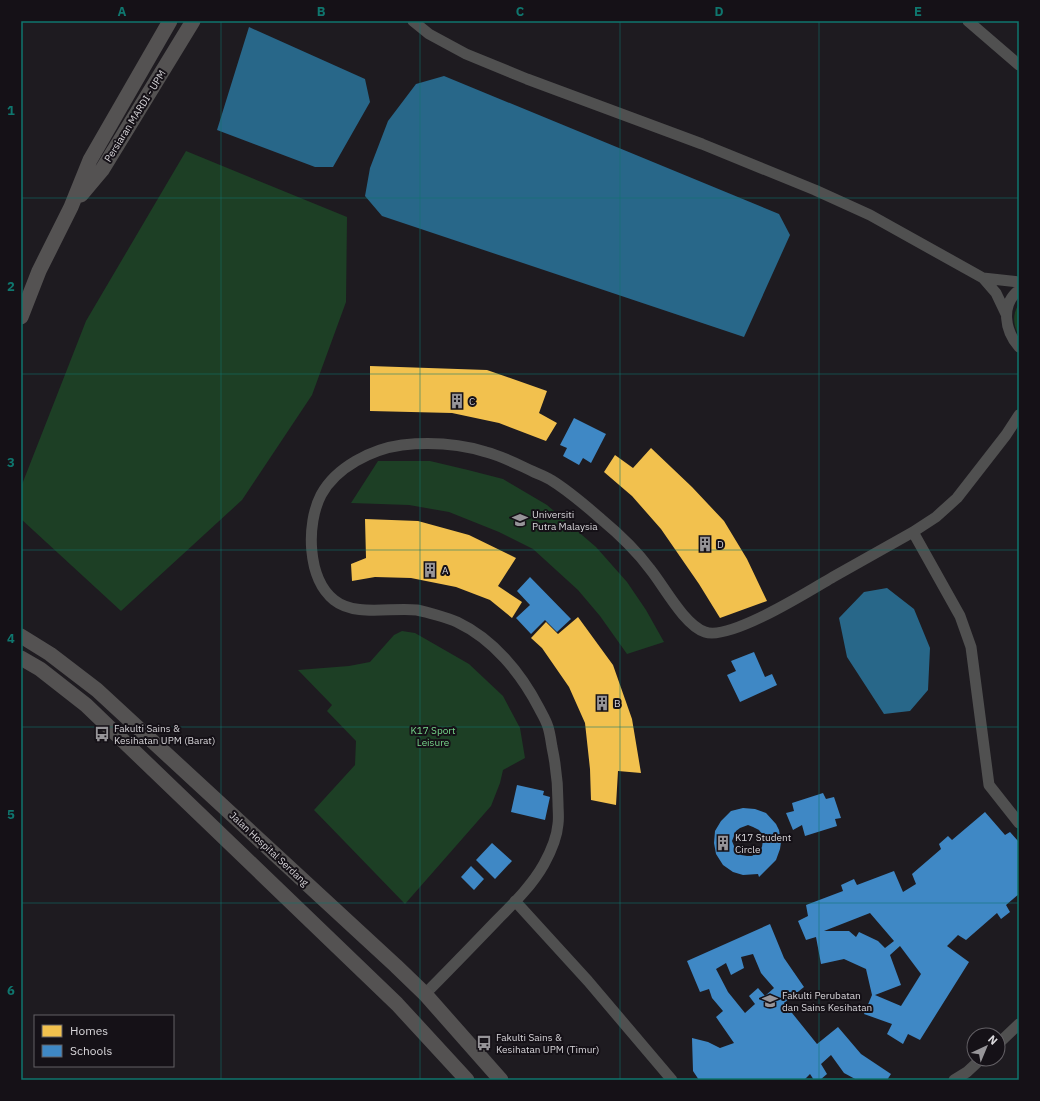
<svg xmlns="http://www.w3.org/2000/svg" width="1040" height="1101" font-family="'IBM Plex Sans',sans-serif">
	<rect width="100%" height="100%" fill="#1e1b20"/>
	<path fill="#1d3f25" d="M186,151L347,217L346,302L312,395L242,500L121,611L21,519V487L86,321Z
		M1019,304V336C1013,325 1012,314 1019,304Z
		M378,461H430L468,470L503,479L547,505L596,547L627,582L646,610L664,642L627,654L600,616L578,590L533,549L499,532L449,512L409,505L351,503Z
		M402,631L415,633L469,664L503,696L520,728L525,758L503,770L500,783L491,806L405,904L314,810L355,765L356,741L327,711L332,705L298,670L349,666L370,662L394,635Z"/>
	<path fill="#286789" d="M249,27L365,79L370,102L333,167H315L217,130Z
		M444,76L779,214L790,235L744,337L382,216L365,196L370,168L388,121L416,84Z
		M887,588L914,609L930,648L928,690L910,711L884,714L847,657L839,618L864,592Z"/>
	<path fill="#f2c14e" d="M370,366L487,370L547,391L539,413L557,423L546,441L499,423L452,413L370,411Z
		M651,448L692,487L724,521L747,559L767,601L720,618L699,584L661,529L632,496L604,472L615,455L633,468Z
		M365,519L418,521L469,535L516,558L498,586L522,602L512,618L490,600L456,587L411,578L375,577L352,581L351,564L366,558Z
		M578,617L613,665L632,719L641,773L618,771L616,805L591,800L590,769L585,723L569,687L542,648L531,638L546,622L558,634Z"/>
	<path fill="#3f88c5" fill-rule="evenodd" d="M574,418L606,434L591,463L583,458L579,465L563,456L567,448L560,445Z
		M530,577L571,619L557,632L545,620L531,634L516,618L530,605L517,591Z
		M754,652L765,677L772,674L777,685L740,702L727,675L736,671L731,661Z
		M517,785L544,791L543,795L550,797L545,820L511,812Z
		M823,793L826,799L834,797L841,818L835,819L837,826L805,836L802,825L793,830L786,813L794,811L792,803Z
		M743,808L755,809L766,813L776,824L779,830L781,842L780,849L776,860L759,877L758,874L743,875L733,872L723,865L716,854L714,843L715,831L721,821L731,811ZM748,825L753,827L759,830L762,834L763,840L762,847L759,851L752,856H747L741,855L736,851L732,841L736,831L740,828Z
		M985,812L1005,835L1010,832L1019,842V894L1006,905L1010,912L1001,919L997,913L966,940L958,935L947,946L969,962L920,1040L908,1034L903,1044L887,1034L892,1024L864,1014L872,995L866,969L844,959L821,964L816,937L806,940L798,921L808,916L806,905L843,891L841,885L854,879L857,885L894,871L903,892L916,884L912,874L941,849L939,844L948,836L952,840ZM870,913L894,941L885,948L878,941L859,932L856,937L849,931H824ZM900,946L921,974L901,1006L875,995L901,985L890,955Z
		M492,843L512,861L495,879L476,860Z
		M471,866L484,879L474,890L461,877Z
		M770,924L784,958L804,987L784,1003L817,1044L838,1027L861,1054L891,1074L887,1080H857L844,1073L831,1055L821,1064L827,1074L820,1080H814L810,1074L804,1080H699L693,1071L692,1038L708,1042L720,1048L734,1043L716,1017L723,1011L712,998L709,989L700,992L687,961ZM753,954L761,973L774,988L765,996L758,988L749,996L755,1004L745,1013L728,992L716,969L726,963L731,975L744,968L741,957Z"/>
	<g fill="none" stroke-linecap="round" stroke-linejoin="round">
		<path stroke="#505050" stroke-width="11" d="M413,21L429,34L466,54L527,79L702,144L815,190L870,215L983,278L1019,282
			M968,21L1019,65
			M983,278L996,293L1006,314
			M1019,290C1000,305 1005,331 1019,347
			M913,532L960,616L971,647L989,785L1019,823
			M515,901L588,981L672,1080
			M425,994C450,969 474,944 499,918C515,902 533,884 544,864C550,853 557,837 558,824C559,818 558,810 558,803C558,784 556,766 552,747C551,741 550,733 548,727C546,720 542,714 539,708C521,673 493,639 457,622C448,618 427,612 417,610C391,607 355,617 334,600C307,578 306,524 321,495C336,467 372,449 402,445C430,442 460,444 486,452C502,456 517,464 532,471C538,474 545,476 551,480C569,491 585,505 601,519C619,534 636,550 650,569C664,586 684,625 705,632C730,641 809,591 833,577C860,562 886,547 913,532L936,517L957,498L1006,435L1019,415
			M998,1044L1019,1024
			M954,1080L967,1072L981,1059"/>
		<path stroke="#545252" stroke-width="15" d="M81,195L102,170L193,21
			M21,317L39,271L71,207L90,160L170,21
			M21,636L50,654L97,690L396,966L425,994L501,1080
			M21,658L40,669L86,705L397,1004L467,1080"/>
	</g>
	<path fill="none" stroke="#0f766e" stroke-width="1" stroke-opacity="0.55" d="M221,21V1080M420,21V1080M620,21V1080M819,21V1080M21,198H1019M21,374H1019M21,550H1019M21,727H1019M21,903H1019"/>
	<defs>
		<symbol id="building-bare" viewBox="-9 -9 18 18"><path d="M-4-6H4V6H1V3H-1V6H-4ZM-2.5-4.3h1.7v1.8h-1.7ZM.8-4.3h1.7v1.8H.8ZM-2.5-1h1.7V.8h-1.7ZM.8-1h1.7V.8H.8Z" fill="#979599" stroke="#151117" stroke-width="2.5" paint-order="stroke"/></symbol>
		<symbol id="university-bare" viewBox="-9 -9 18 18"><path d="M0-5L7-2L0 1L-7-2ZM-4 1L0 2.5L4 1V4Q0 6-4 4Z" fill="#979599" stroke="#151117" stroke-width="2.5" paint-order="stroke"/></symbol>
		<symbol id="bus-bare" viewBox="-9 -9 18 18"><path d="M-5-6H5V4H4V6H2V4H-2V6H-4V4H-5ZM-3.5-4V0h7V-4ZM-3.5 1.2v1.5H-2V1.2ZM2 1.2v1.5H3.5V1.2Z" fill="#979599" stroke="#151117" stroke-width="2.5" paint-order="stroke"/></symbol>
	</defs>
	<g fill-rule="evenodd">
		<use href="#building-bare" x="446" y="390" width="22" height="22"/>
		<use href="#university-bare" x="509" y="509" width="22" height="22"/>
		<use href="#building-bare" x="694" y="533" width="22" height="22"/>
		<use href="#building-bare" x="419" y="559" width="22" height="22"/>
		<use href="#building-bare" x="591" y="692" width="22" height="22"/>
		<use href="#bus-bare" x="91" y="723" width="22" height="22"/>
		<use href="#building-bare" x="712" y="832" width="22" height="22"/>
		<use href="#university-bare" x="759" y="990" width="22" height="22"/>
		<use href="#bus-bare" x="473" y="1032" width="22" height="22"/>
	</g>
	<g text-anchor="middle" dominant-baseline="central" stroke-width="4" stroke-linejoin="round" paint-order="stroke">
		<g font-size="10" fill="#d8d6da" stroke="#151117">
			<text transform="translate(135 116) rotate(-58)">Persiaran MARDI - UPM</text>
			<text transform="translate(269 849) rotate(43)">Jalan Hospital Serdang</text>
		</g>
		<g font-size="10" fill="#d8d6da" stroke="#151117" text-anchor="start">
			<text x="469" y="401">C</text>
			<text x="532" y="514">Universiti<tspan x="532" dy="12">Putra Malaysia</tspan></text>
			<text x="717" y="544">D</text>
			<text x="442" y="570">A</text>
			<text x="614" y="703">B</text>
			<text x="114" y="728">Fakulti Sains &amp;<tspan x="114" dy="12">Kesihatan UPM (Barat)</tspan></text>
			<text x="735" y="837">K17 Student<tspan x="735" dy="12">Circle</tspan></text>
			<text x="782" y="995">Fakulti Perubatan<tspan x="782" dy="12">dan Sains Kesihatan</tspan></text>
			<text x="496" y="1037">Fakulti Sains &amp;<tspan x="496" dy="12">Kesihatan UPM (Timur)</tspan></text>
		</g>
		<g font-size="10" fill="#77d78b" stroke="#151117">
			<text x="433" y="730">K17 Sport<tspan x="433" dy="12">Leisure</tspan></text>
		</g>
	</g>
	<rect width="1040" height="1101" fill="none" stroke="#151117" stroke-width="44"/>
	<rect x="34" y="1015" width="140" height="52" fill="#151117" stroke="#636065"/>
	<rect x="42" y="1025" width="20" height="12" fill="#f2c14e" stroke="#636065"/>
	<text x="70" y="1035" font-size="12" fill="#d8d6da">Homes</text>
	<rect x="42" y="1045" width="20" height="12" fill="#3f88c5" stroke="#636065"/>
	<text x="70" y="1055" font-size="12" fill="#d8d6da">Schools</text>
	<g transform="translate(986 1047) rotate(44)"><circle r="19" fill="#151117" stroke="#636065"/>
	<path d="M0-3L7 15L0 10L-7 15Z" fill="#979599"/>
	<text y="-6" font-size="11" font-weight="bold" text-anchor="middle" fill="#d8d6da">N</text>
	</g>
	<rect x="22" y="22" width="996" height="1057" fill="none" stroke="#0f766e" stroke-width="1.5"/>
	<g font-size="13" text-anchor="middle" font-weight="bold" fill="#0f766e">
		<text x="122" y="16">A</text>
		<text x="321" y="16">B</text>
		<text x="520" y="16">C</text>
		<text x="719" y="16">D</text>
		<text x="918" y="16">E</text>
		<text x="11" y="115">1</text>
		<text x="11" y="291">2</text>
		<text x="11" y="467">3</text>
		<text x="11" y="643">4</text>
		<text x="11" y="819">5</text>
		<text x="11" y="995">6</text>
	</g>
</svg>
